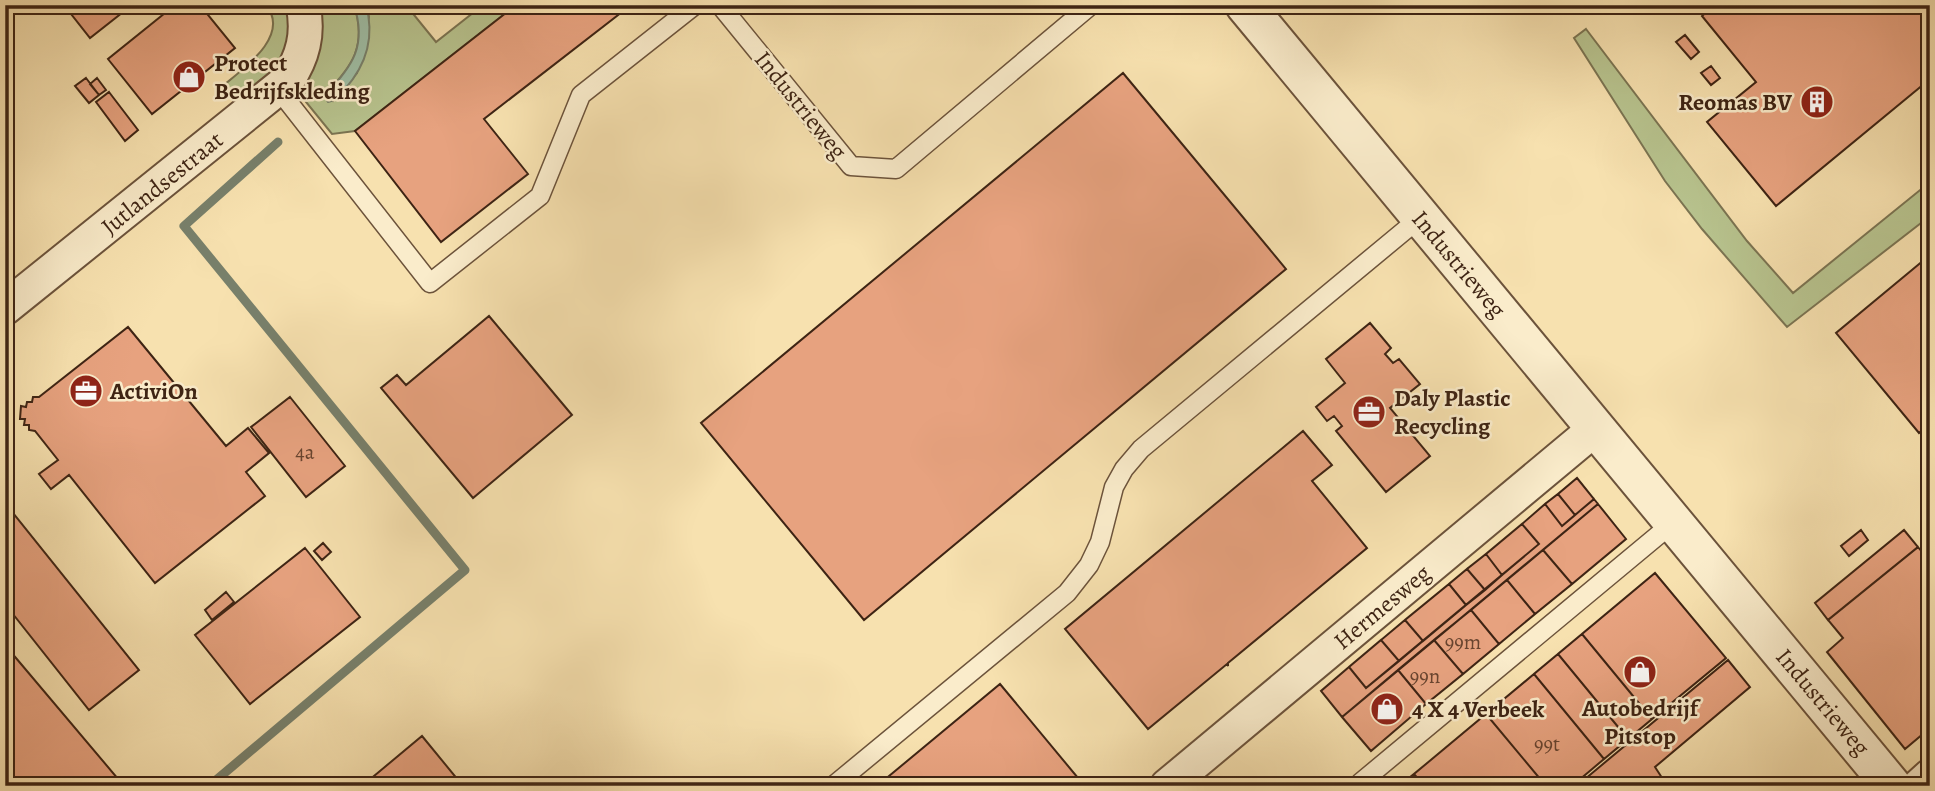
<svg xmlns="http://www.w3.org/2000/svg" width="1935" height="791" font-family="Alegreya,serif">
	<rect width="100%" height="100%" fill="#f7e1af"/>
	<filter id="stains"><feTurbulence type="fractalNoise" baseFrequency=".00286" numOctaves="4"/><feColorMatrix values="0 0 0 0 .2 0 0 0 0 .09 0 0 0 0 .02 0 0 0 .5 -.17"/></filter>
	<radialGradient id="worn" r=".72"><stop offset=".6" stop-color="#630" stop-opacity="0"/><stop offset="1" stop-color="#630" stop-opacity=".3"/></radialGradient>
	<path fill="#b8c48f" stroke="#7b7452" stroke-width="2" d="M266,5H289L293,28L277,71L241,97H232L219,89C240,71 292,37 266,5Z
		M318,5H354C367,45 353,66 326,93L333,101L357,73L369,17L366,5H406L436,42L483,5H516L355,131L332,134L306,102L303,94Z
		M1586,29L1747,241L1793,293L1930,182V216L1787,327L1702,229L1665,181L1574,38Z"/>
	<path fill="#9fbea5" stroke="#78806b" stroke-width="2" d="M354,5H366C375,37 367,64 345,89C339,95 335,101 328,102L325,97L326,94C353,66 367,45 354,5Z"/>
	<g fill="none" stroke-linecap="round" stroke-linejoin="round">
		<path stroke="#78806b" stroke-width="9" d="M219,786L215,781L465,570L184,226L278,142"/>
	</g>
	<path fill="#e7a27f" stroke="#3e2414" stroke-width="2" d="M64,5H132L90,38Z
		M175,5H200L235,48L152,114L108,59Z
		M516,5H631L484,119L528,174L441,242L355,131Z
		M1714,5H1930V79L1776,206L1707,122L1756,82L1702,16Z
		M1685,35L1699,52L1691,59L1676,42Z
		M1711,66L1720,78L1711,85L1701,73Z
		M1123,73L1286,269L864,620L701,423Z
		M86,78L99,95L89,103L75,86Z
		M97,78L106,90L99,95L90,84Z
		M109,92L138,130L125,141L96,102Z
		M1930,255V424L1919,433L1836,333Z
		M489,316L572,415L473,498L381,388L397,375L406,385Z
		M1370,323L1391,348L1385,354L1393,363L1399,359L1420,384L1390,408L1430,456L1386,492L1336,431L1342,426L1334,416L1327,421L1316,407L1345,383L1326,359Z
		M128,327L226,446L248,428L269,453L246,472L265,496L155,583L69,475L51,489L39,474L58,460L35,431L29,430V425H24L25,419H20L21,406L26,407L27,402H32L33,397H39Z
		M290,397L345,466L306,497L251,427Z
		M1303,431L1332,465L1312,481L1367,548L1228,663V666L1227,664L1148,729L1065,629Z
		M1577,478L1594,499L1575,515L1558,494Z
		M1558,494L1575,515L1562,526L1545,504Z
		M1594,499L1598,504L1342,717L1321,691L1349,667L1366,688L1539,544L1522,524L1545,504L1562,526Z
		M5,503L139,670L89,710L5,604Z
		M1598,504L1626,539L1572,584L1543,550Z
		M1522,524L1539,544L1502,575L1486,554Z
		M1861,530L1868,540L1849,556L1841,546Z
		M1904,530L1918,547L1828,620L1815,603Z
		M323,543L331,552L322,560L314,551Z
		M1918,547L1930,562V728L1905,749L1827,652L1843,638L1828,620Z
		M305,548L360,617L250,704L195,635Z
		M1543,550L1572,584L1535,614L1507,580Z
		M1486,554L1502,575L1485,590L1467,569Z
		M1467,569L1485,590L1466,605L1449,584Z
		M1655,573L1726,658L1652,719L1582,634Z
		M1507,580L1535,614L1499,644L1471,610Z
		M1449,584L1466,605L1423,641L1405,620Z
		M226,592L234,602L212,620L205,610Z
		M1471,610L1499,644L1463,674L1434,640Z
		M1405,620L1423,641L1399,661L1381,640Z
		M1582,634L1652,719L1628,739L1558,654Z
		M1381,640L1399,661L1366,688L1349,667Z
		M1434,640L1463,674L1426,704L1398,670Z
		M5,645L124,786H5Z
		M1558,654L1628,739L1604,759L1534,674Z
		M1728,660L1750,687L1655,767L1666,784L1591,786L1585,779Z
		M1398,670L1426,704L1371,751L1342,717Z
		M1534,674L1604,759L1572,786H1546L1486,714Z
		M1000,684L1083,784L1081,786H877Z
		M1486,714L1546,786H1424L1414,774Z
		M422,736L463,786H362Z
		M1414,774L1424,786H1399Z"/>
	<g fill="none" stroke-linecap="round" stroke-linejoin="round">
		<defs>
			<path id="service" d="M720,5L851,166L896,169L1091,5
				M278,89L430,283L540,196L581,95L695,5
				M1360,783L1674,522
				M833,786L1067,593L1089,565L1100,542L1114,487L1124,469L1141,449L1421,217"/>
			<path id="minor" d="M5,308L287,81C303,57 309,34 303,5
				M1167,786L1596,428
				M1919,786L1930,776"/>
			<path id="tertiary" d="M1245,5L1892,786"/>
		</defs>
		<use href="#service" stroke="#6c533b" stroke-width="21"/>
		<use href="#minor" stroke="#6c533b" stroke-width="37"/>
		<use href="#tertiary" stroke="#6c533b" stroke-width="42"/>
		<use href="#service" stroke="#faeccb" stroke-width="18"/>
		<use href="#minor" stroke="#faeccb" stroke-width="33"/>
		<use href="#tertiary" stroke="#faeccb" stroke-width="38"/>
	</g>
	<defs>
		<symbol id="shop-disc" viewBox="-11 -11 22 22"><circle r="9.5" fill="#8f2418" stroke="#faeccb"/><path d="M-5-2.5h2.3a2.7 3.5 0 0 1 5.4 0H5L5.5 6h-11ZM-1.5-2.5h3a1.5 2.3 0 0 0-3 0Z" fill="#fff"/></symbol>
		<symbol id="building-disc" viewBox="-11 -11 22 22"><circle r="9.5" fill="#8f2418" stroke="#faeccb"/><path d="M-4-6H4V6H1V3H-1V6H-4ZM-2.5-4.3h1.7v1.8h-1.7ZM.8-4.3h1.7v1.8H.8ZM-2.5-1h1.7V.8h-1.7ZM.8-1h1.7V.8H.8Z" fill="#fff"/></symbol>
		<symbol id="office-disc" viewBox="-11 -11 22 22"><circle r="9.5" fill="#8f2418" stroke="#faeccb"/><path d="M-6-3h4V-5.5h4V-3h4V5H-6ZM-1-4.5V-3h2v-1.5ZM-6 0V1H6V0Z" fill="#fff"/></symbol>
	</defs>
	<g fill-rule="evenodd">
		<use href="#shop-disc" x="170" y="58" width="38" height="38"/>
		<use href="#building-disc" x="1798" y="83" width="38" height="38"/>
		<use href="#office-disc" x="67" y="372" width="38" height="38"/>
		<use href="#office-disc" x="1350" y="393" width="38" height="38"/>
		<use href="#shop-disc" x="1621" y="653" width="38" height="38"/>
		<use href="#shop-disc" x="1368" y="690" width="38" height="38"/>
	</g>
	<g text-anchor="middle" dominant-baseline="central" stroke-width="5" stroke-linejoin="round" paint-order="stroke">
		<g font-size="21" fill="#68442f">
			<text x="305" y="452">4a</text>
			<text x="1463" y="642">99m</text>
			<text x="1425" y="676">99n</text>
			<text x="1547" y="744">99t</text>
		</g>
		<g font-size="24" font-weight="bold" fill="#3e2414" stroke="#faeccb" text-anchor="start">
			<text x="214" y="63">Protect<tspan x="214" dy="28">Bedrijfskleding</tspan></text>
			<text x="1792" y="102" text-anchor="end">Reomas BV</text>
			<text x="110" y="391">ActiviOn</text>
			<text x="1394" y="398">Daly Plastic<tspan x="1394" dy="28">Recycling</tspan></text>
			<text x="1640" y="708" text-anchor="middle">Autobedrijf<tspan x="1640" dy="28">Pitstop</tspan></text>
			<text x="1412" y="709">4 X 4 Verbeek</text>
		</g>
		<g font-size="24" fill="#3e2414" stroke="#faeccb">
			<text transform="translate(801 105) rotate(51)">Industrieweg</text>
			<text transform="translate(162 183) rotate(-39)">Jutlandsestraat</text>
			<text transform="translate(1459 264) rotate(50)">Industrieweg</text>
			<text transform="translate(1382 607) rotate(-40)">Hermesweg</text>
			<text transform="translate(1823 702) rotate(50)">Industrieweg</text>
		</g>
	</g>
	<rect width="1935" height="791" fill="none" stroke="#f7e1af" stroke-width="28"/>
	<rect x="7" y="7" width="1921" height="777" fill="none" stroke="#3e2414" stroke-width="3.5"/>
	<rect x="14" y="14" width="1907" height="763" fill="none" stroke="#3e2414" stroke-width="2"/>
	<rect width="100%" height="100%" filter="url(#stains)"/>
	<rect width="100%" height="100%" fill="url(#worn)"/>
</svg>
